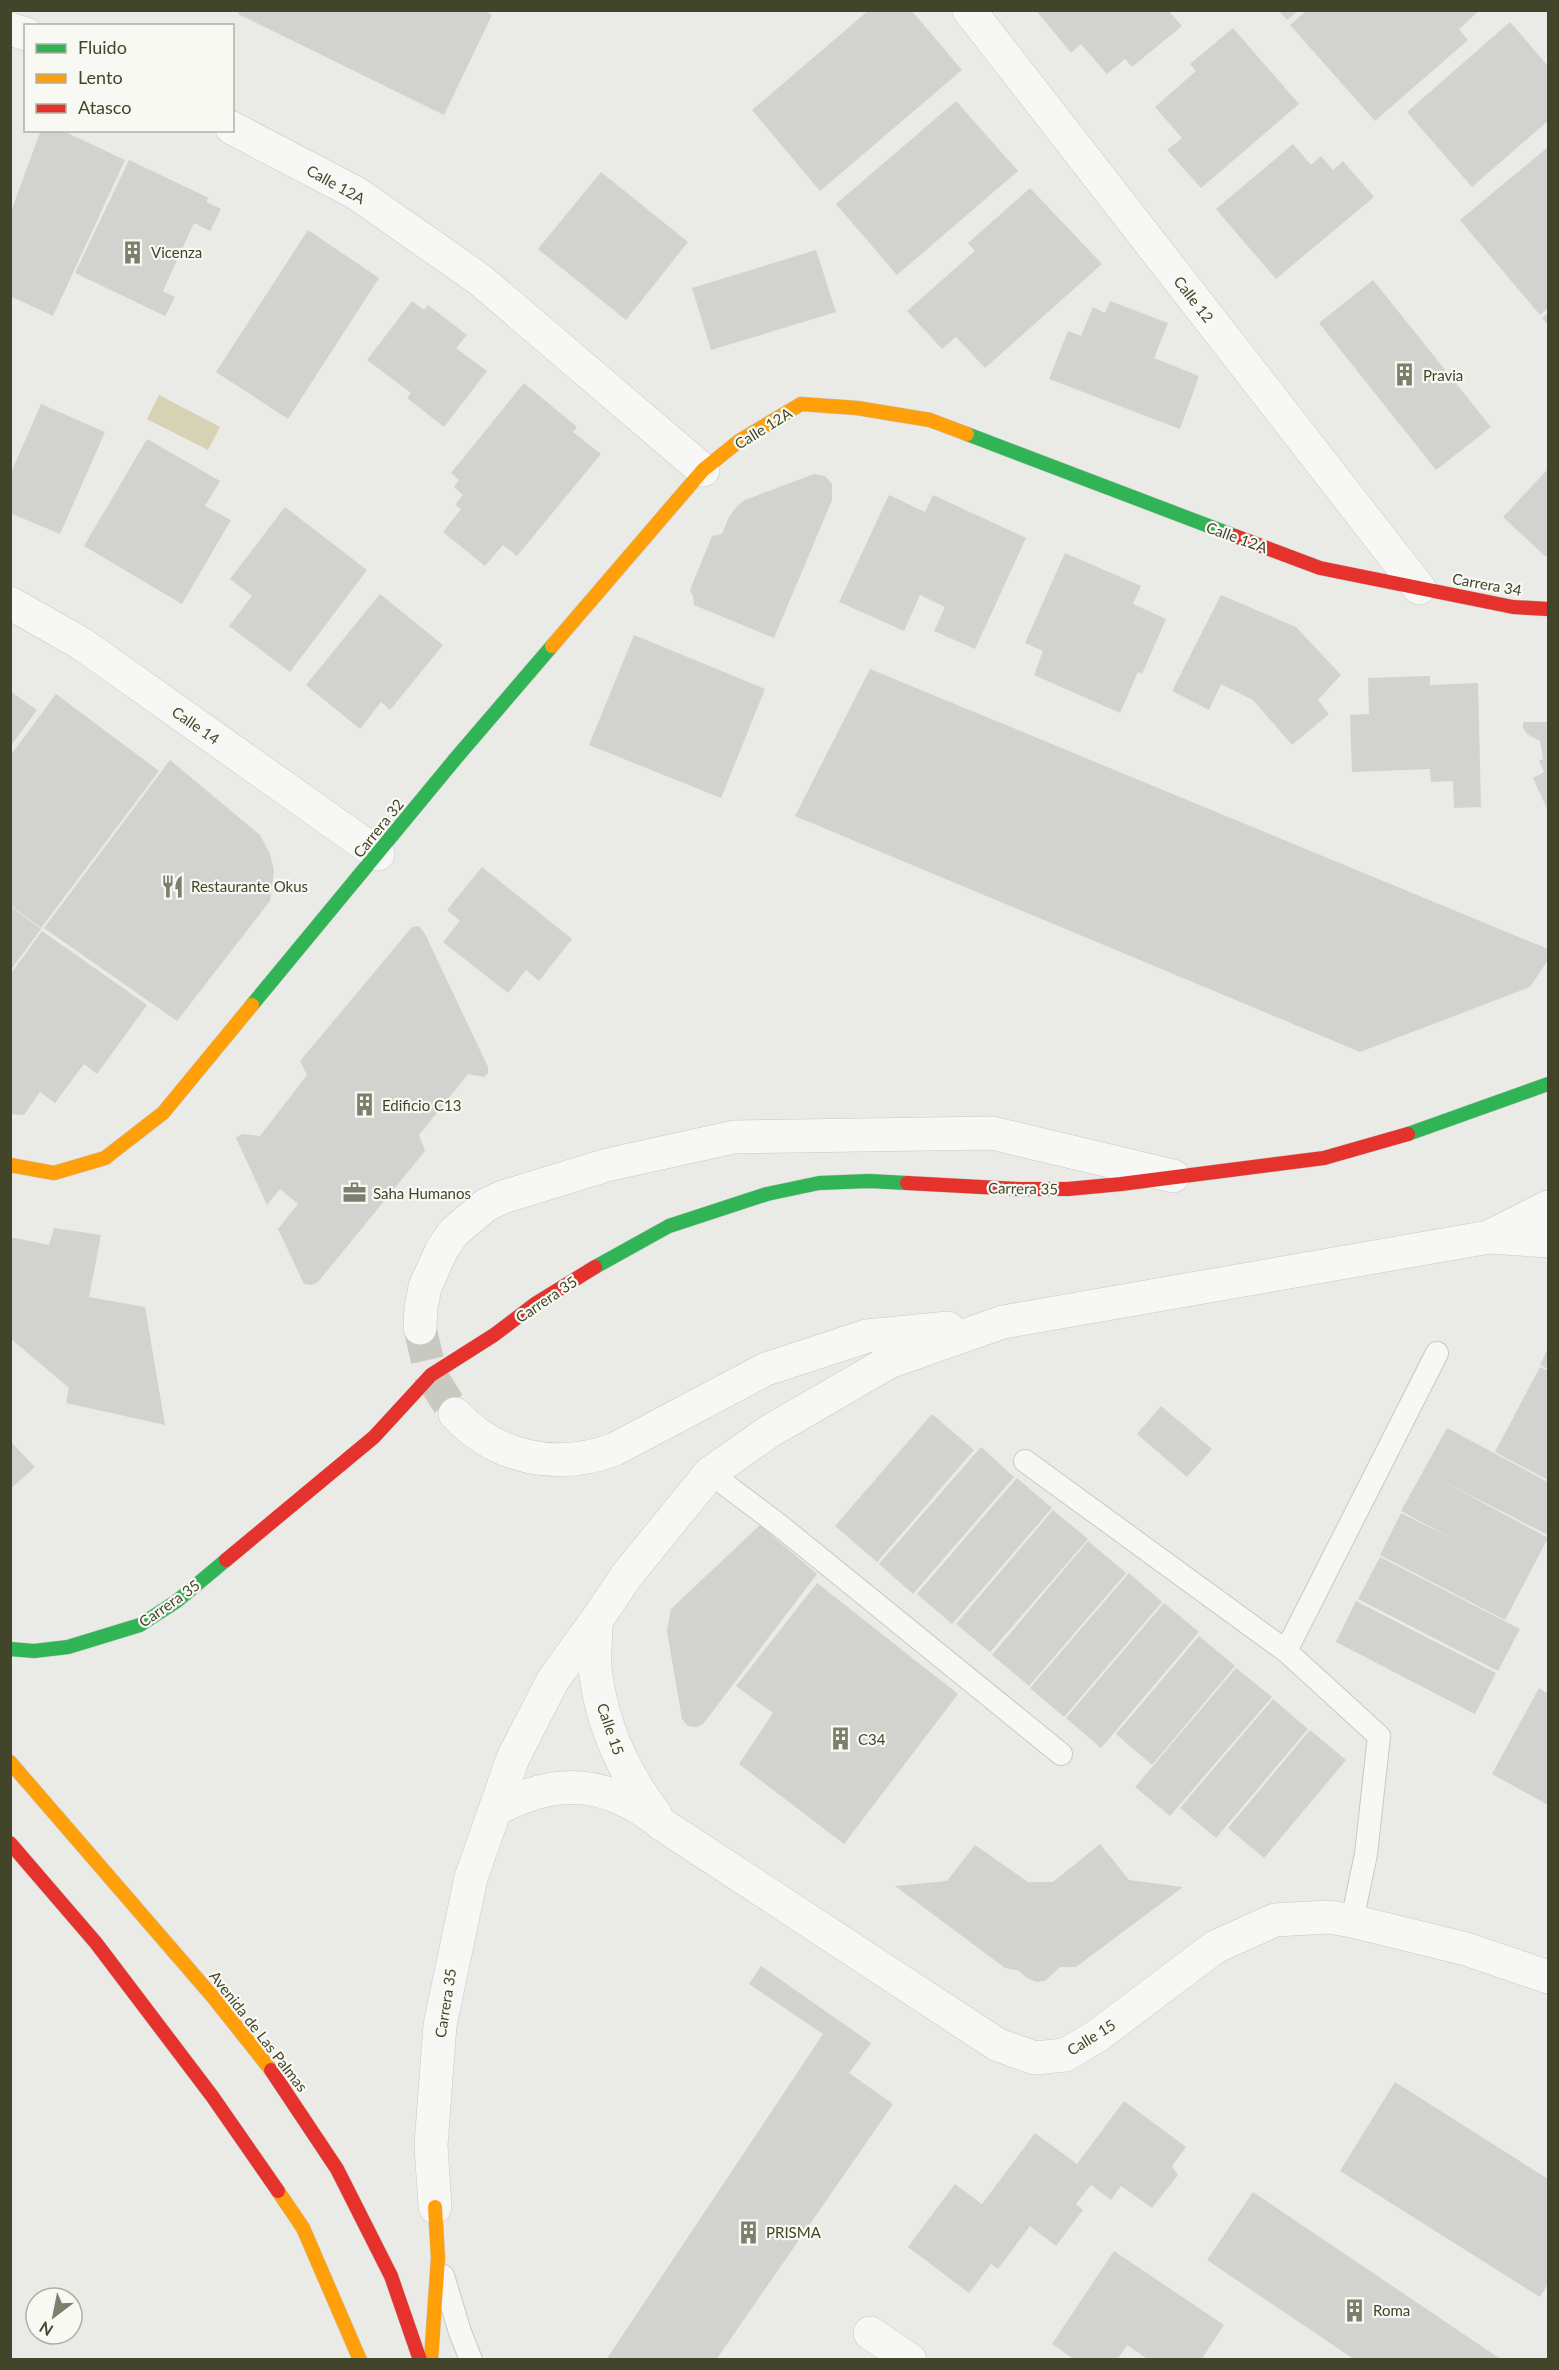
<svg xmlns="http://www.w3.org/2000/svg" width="1559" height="2370" font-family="Lato,sans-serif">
	<rect width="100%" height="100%" fill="#eaeae6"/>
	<path fill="#d5d3b4" d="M159,395L220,427L208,450L147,419Z"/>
	<path fill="#d2d3ce" d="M240,10H484L492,15L444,115L238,14Z
		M869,10H911L962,70L820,191L752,110Z
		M1040,10H1168L1182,26L1132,67L1125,59L1107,74L1081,44L1071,53L1038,13Z
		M1278,10H1299L1287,20Z
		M1307,10H1480L1459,29L1468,40L1375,121L1290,25Z
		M1510,22L1548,66V121L1472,187L1407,112Z
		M1233,28L1299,104L1201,188L1167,150L1182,138L1155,107L1196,71L1190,64Z
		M956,101L1018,171L897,275L836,204Z
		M41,130H61L125,160L53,316L10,296V214Z
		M1293,144L1311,165L1321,156L1333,170L1343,161L1374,197L1276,279L1216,209Z
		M1548,147V308L1540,315L1460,220Z
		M129,160L209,198L206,202L221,209L210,231L194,223L163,291L175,297L165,316L75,273Z
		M601,172L688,242L626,320L538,249Z
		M1030,188L1102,264L985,368L956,337L942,349L907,311L975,251L968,243Z
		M308,230L379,278L288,419L216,372Z
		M816,250L836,312L711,350L692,288Z
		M1373,280L1491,427L1436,470L1319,323Z
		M412,301L424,310L428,305L467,335L456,348L487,371L444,427L407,398L411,393L367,360Z
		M1110,301L1168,323L1154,358L1199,376L1180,429L1049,379L1068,331L1081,336L1093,307L1105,313Z
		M1548,313V325L1542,318Z
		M524,383L577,427L573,432L601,454L517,556L503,545L485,566L443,532L461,509L455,505L463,495L454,487L459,480L451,473Z
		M41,404L105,432L60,534L10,513V475Z
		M147,439L220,481L205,506L231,520L182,604L84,546Z
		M1548,469V554L1546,557L1503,517Z
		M814,474L825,476L832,484V500L774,638L694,605L693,596L690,590L712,536L722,534L729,517L738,505L745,500Z
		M889,495L925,512L933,495L1026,538L975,649L934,631L945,607L920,595L904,631L839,602Z
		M285,507L367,570L290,672L229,626L252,596L230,579Z
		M1065,553L1141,586L1133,604L1166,619L1142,674L1138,672L1120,713L1034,675L1043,651L1025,643Z
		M380,594L443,645L390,710L381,702L360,729L306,685Z
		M1221,595L1296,627L1341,675L1318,700L1329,714L1292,745L1253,700L1221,684L1209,710L1172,691Z
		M634,635L765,689L721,798L589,745Z
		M870,669L1548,949V960L1530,987L1360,1052L795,816Z
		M1430,676V685L1478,683L1481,807L1454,808L1453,781L1431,782L1430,769L1352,772L1350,715L1369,714L1368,678Z
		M10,691L37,710L10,747Z
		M56,694L159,771L41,928L10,905V756Z
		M1523,722H1548V811L1533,778L1544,772L1539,761L1543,759L1540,741L1527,734L1523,728Z
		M170,760L260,835L270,854L274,871L270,901L177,1021L44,928Z
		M482,867L572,939L539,981L526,970L508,993L443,942L460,921L447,910Z
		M10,906L41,929L10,971Z
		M419,926L425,934L488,1067V1073L484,1077L468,1074L419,1135L425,1151L318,1282L311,1285L304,1284L278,1229L298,1204L280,1189L267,1205L236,1138L242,1134L260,1136L307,1075L300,1061L412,927Z
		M42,931L147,1005L97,1074L84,1064L55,1103L40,1092L24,1115L10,1114V975Z
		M54,1228L101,1235L89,1297L145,1307L165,1425L66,1403L69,1388L10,1338V1237L49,1245Z
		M1548,1348V1369L1540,1365Z
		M1540,1367L1548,1371V1480L1495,1452Z
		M1161,1406L1212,1449L1187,1477L1137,1434Z
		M932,1414L974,1450L877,1562L835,1526Z
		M1447,1428L1548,1482V1535L1439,1479L1548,1538L1505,1620L1380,1555L1401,1513L1453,1539L1401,1511Z
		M10,1441L35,1467L10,1489Z
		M981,1447L1014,1477L913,1594L879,1564Z
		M1017,1478L1052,1508L952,1624L917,1594Z
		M1053,1510L1088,1539L990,1652L956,1624Z
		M760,1525L817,1574L703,1724L697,1727L688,1726L682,1719L667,1631L671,1609Z
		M1088,1541L1126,1573L1029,1686L992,1655Z
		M1380,1557L1520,1629L1498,1671L1358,1599Z
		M1129,1573L1162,1602L1064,1717L1030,1688Z
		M817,1583L958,1694L844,1844L739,1764L773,1713L736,1686Z
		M1356,1601L1496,1673L1475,1714L1336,1642Z
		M1164,1603L1199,1632L1101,1748L1066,1718Z
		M1199,1636L1235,1666L1152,1765L1116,1734Z
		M1236,1668L1272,1697L1170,1816L1135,1787Z
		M1539,1688L1548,1694V1805L1492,1774Z
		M1273,1699L1308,1729L1216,1838L1180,1808Z
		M1310,1730L1346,1760L1264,1858L1228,1828Z
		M1100,1844L1129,1880L1183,1887L1076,1967H1060L1045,1981L1036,1982L1027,1978L1019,1971L1005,1968L895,1886L947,1881L975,1845L1028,1882H1053Z
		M761,1966L871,2043L849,2073L893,2104L716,2360H606L823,2034L749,1984Z
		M1395,2082L1548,2179V2284L1540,2297L1340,2171Z
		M1124,2101L1186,2147L1172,2166L1178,2175L1152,2208L1121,2186L1111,2200L1091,2185L1076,2204L1083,2210L1056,2246L1030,2226L998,2269L991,2264L969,2293L908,2247L955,2184L982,2204L1035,2133L1077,2164Z
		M1253,2192L1502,2360H1355L1207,2260Z
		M1114,2251L1224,2325L1201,2360H1149L1127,2345L1117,2360H1075L1052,2344Z"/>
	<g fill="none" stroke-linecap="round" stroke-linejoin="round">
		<path stroke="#c9c9c1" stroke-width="33" stroke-dasharray="33 16" stroke-linecap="butt" d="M420,1328L431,1376L455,1414"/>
		<defs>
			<path id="lane" d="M1025,1461L1286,1651L1379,1736L1366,1854L1352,1921
				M710,1473L779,1525L1061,1754
				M1286,1651L1437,1353
				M443,2276L460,2332L471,2360"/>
			<path id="street" d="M969,10L1419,588
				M10,29L26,34
				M232,128L356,193L479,279L703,470
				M10,603L82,644L378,854
				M1490,1237L1548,1241
				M420,1328L421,1308L425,1287L442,1249L454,1232L486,1205L503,1197L607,1165L734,1137L992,1133L1173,1176
				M455,1414C497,1459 558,1471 615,1449L766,1369L867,1336L948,1328
				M596,1621C596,1637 594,1653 595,1668C601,1723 622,1770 655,1814
				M495,1810C557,1776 608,1780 663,1825L998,2045L1035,2058L1065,2055L1097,2036L1215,1947L1275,1920L1329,1917L1352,1921L1466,1949L1548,1977
				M435,2207L431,2145L440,2025L471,1878L513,1758L553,1680L596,1621L627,1575L710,1473L770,1431L889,1362L1003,1322L1489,1237L1548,1207
				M870,2333L910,2360"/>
			<path id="fast" d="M967,434L1235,536
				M252,1005L456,758L552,646
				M1408,1134L1548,1084
				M595,1267L669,1226L767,1194L819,1183L869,1181L907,1183
				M10,1649L34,1651L68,1647L140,1625L177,1601L226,1560"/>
			<path id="slow" d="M552,646L703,470L739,441L801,404L857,408L930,420L967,434
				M10,1165L54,1173L105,1158L163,1113L252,1005
				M10,1762L213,1997L271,2070
				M278,2191L303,2228L360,2360
				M431,2360L438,2258L435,2207"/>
			<path id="jam" d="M1235,536L1320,568L1513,607L1548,609
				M907,1183L1019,1189H1068L1121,1184L1324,1158L1408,1134
				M226,1560L374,1437L431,1375L494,1335L535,1304L595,1267
				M10,1843L96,1943L212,2096L278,2191
				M271,2070L337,2169L391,2276L420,2360"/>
		</defs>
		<use href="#lane" stroke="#c8c8c4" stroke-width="24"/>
		<use href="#street" stroke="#c8c8c4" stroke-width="34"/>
		<use href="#fast" stroke="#c8c8c4" stroke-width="15"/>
		<use href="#slow" stroke="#c8c8c4" stroke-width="15"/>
		<use href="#jam" stroke="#c8c8c4" stroke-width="15"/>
		<use href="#lane" stroke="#f7f7f5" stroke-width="22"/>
		<use href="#street" stroke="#f7f7f5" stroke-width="33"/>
		<use href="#fast" stroke="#30b455" stroke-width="14"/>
		<use href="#slow" stroke="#ff9f0a" stroke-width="14"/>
		<use href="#jam" stroke="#e5322d" stroke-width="14"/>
	</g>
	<defs>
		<symbol id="building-bare" viewBox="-9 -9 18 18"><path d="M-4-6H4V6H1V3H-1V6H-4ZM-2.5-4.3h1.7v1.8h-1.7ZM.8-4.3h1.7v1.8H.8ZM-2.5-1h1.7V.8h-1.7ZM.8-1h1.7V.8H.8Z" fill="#7d7f6c" stroke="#f9f9f4" stroke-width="2.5" paint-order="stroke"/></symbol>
		<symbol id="restaurant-bare" viewBox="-9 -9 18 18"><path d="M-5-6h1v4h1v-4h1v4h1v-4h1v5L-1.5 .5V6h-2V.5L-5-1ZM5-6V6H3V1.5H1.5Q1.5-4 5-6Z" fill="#7d7f6c" stroke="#f9f9f4" stroke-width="2.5" paint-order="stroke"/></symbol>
		<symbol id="office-bare" viewBox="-9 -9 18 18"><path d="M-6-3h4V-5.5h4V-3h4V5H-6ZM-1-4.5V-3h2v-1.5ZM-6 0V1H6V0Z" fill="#7d7f6c" stroke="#f9f9f4" stroke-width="2.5" paint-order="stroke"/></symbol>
	</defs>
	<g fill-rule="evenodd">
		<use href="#building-bare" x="116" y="236" width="33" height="33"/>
		<use href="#building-bare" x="1388" y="358" width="33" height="33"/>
		<use href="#restaurant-bare" x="156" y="870" width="33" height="33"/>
		<use href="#building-bare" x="348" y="1088" width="33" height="33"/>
		<use href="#office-bare" x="338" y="1176" width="33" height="33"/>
		<use href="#building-bare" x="824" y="1722" width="33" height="33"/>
		<use href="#building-bare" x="732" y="2216" width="33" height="33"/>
		<use href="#building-bare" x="1338" y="2294" width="33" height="33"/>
	</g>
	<g text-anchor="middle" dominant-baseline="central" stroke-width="4.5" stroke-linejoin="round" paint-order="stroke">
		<g font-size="15" fill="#43452b" stroke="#f9f9f4">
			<text transform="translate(336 184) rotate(29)">Calle 12A</text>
			<text transform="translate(1194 299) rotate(52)">Calle 12</text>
			<text transform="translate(763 428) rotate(-32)">Calle 12A</text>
			<text transform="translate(1237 537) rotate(20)">Calle 12A</text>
			<text transform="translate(1487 584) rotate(10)">Carrera 34</text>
			<text transform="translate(196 725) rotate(35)">Calle 14</text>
			<text transform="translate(378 828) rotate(-51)">Carrera 32</text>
			<text transform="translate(1023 1188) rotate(1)">Carrera 35</text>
			<text transform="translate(546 1299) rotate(-34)">Carrera 35</text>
			<text transform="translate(169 1603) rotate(-35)">Carrera 35</text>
			<text transform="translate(611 1729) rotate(71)">Calle 15</text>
			<text transform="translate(445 2003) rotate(-81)">Carrera 35</text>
			<text transform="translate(259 2031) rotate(52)">Avenida de Las Palmas</text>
			<text transform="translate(1091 2037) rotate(-32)">Calle 15</text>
		</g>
		<g font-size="15" fill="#43452b" stroke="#f9f9f4" text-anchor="start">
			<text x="151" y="252">Vicenza</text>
			<text x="1423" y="375">Pravia</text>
			<text x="191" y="886">Restaurante Okus</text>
			<text x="382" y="1105">Edificio C13</text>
			<text x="373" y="1193">Saha Humanos</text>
			<text x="858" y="1739">C34</text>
			<text x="766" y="2232">PRISMA</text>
			<text x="1373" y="2310">Roma</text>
		</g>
	</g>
	<rect width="1559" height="2370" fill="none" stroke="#43452b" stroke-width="24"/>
	<rect x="24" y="24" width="210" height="108" fill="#f9f9f4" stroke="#b0b1a4" stroke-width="1.5"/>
	<rect x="36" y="44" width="30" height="9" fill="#30b455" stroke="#b0b1a4" stroke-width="1.5"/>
	<text x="78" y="54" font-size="18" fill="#43452b">Fluido</text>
	<rect x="36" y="74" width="30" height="9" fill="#ff9f0a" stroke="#b0b1a4" stroke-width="1.5"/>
	<text x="78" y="84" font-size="18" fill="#43452b">Lento</text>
	<rect x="36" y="104" width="30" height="9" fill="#e5322d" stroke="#b0b1a4" stroke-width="1.5"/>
	<text x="78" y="114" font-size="18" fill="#43452b">Atasco</text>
	<g transform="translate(54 2316) rotate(212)"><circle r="28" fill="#f9f9f4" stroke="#b0b1a4" stroke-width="1.5"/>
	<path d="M0-4.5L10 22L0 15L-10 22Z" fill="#7d7f6c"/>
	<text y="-9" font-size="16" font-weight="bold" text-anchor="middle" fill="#43452b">N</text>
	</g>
</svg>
